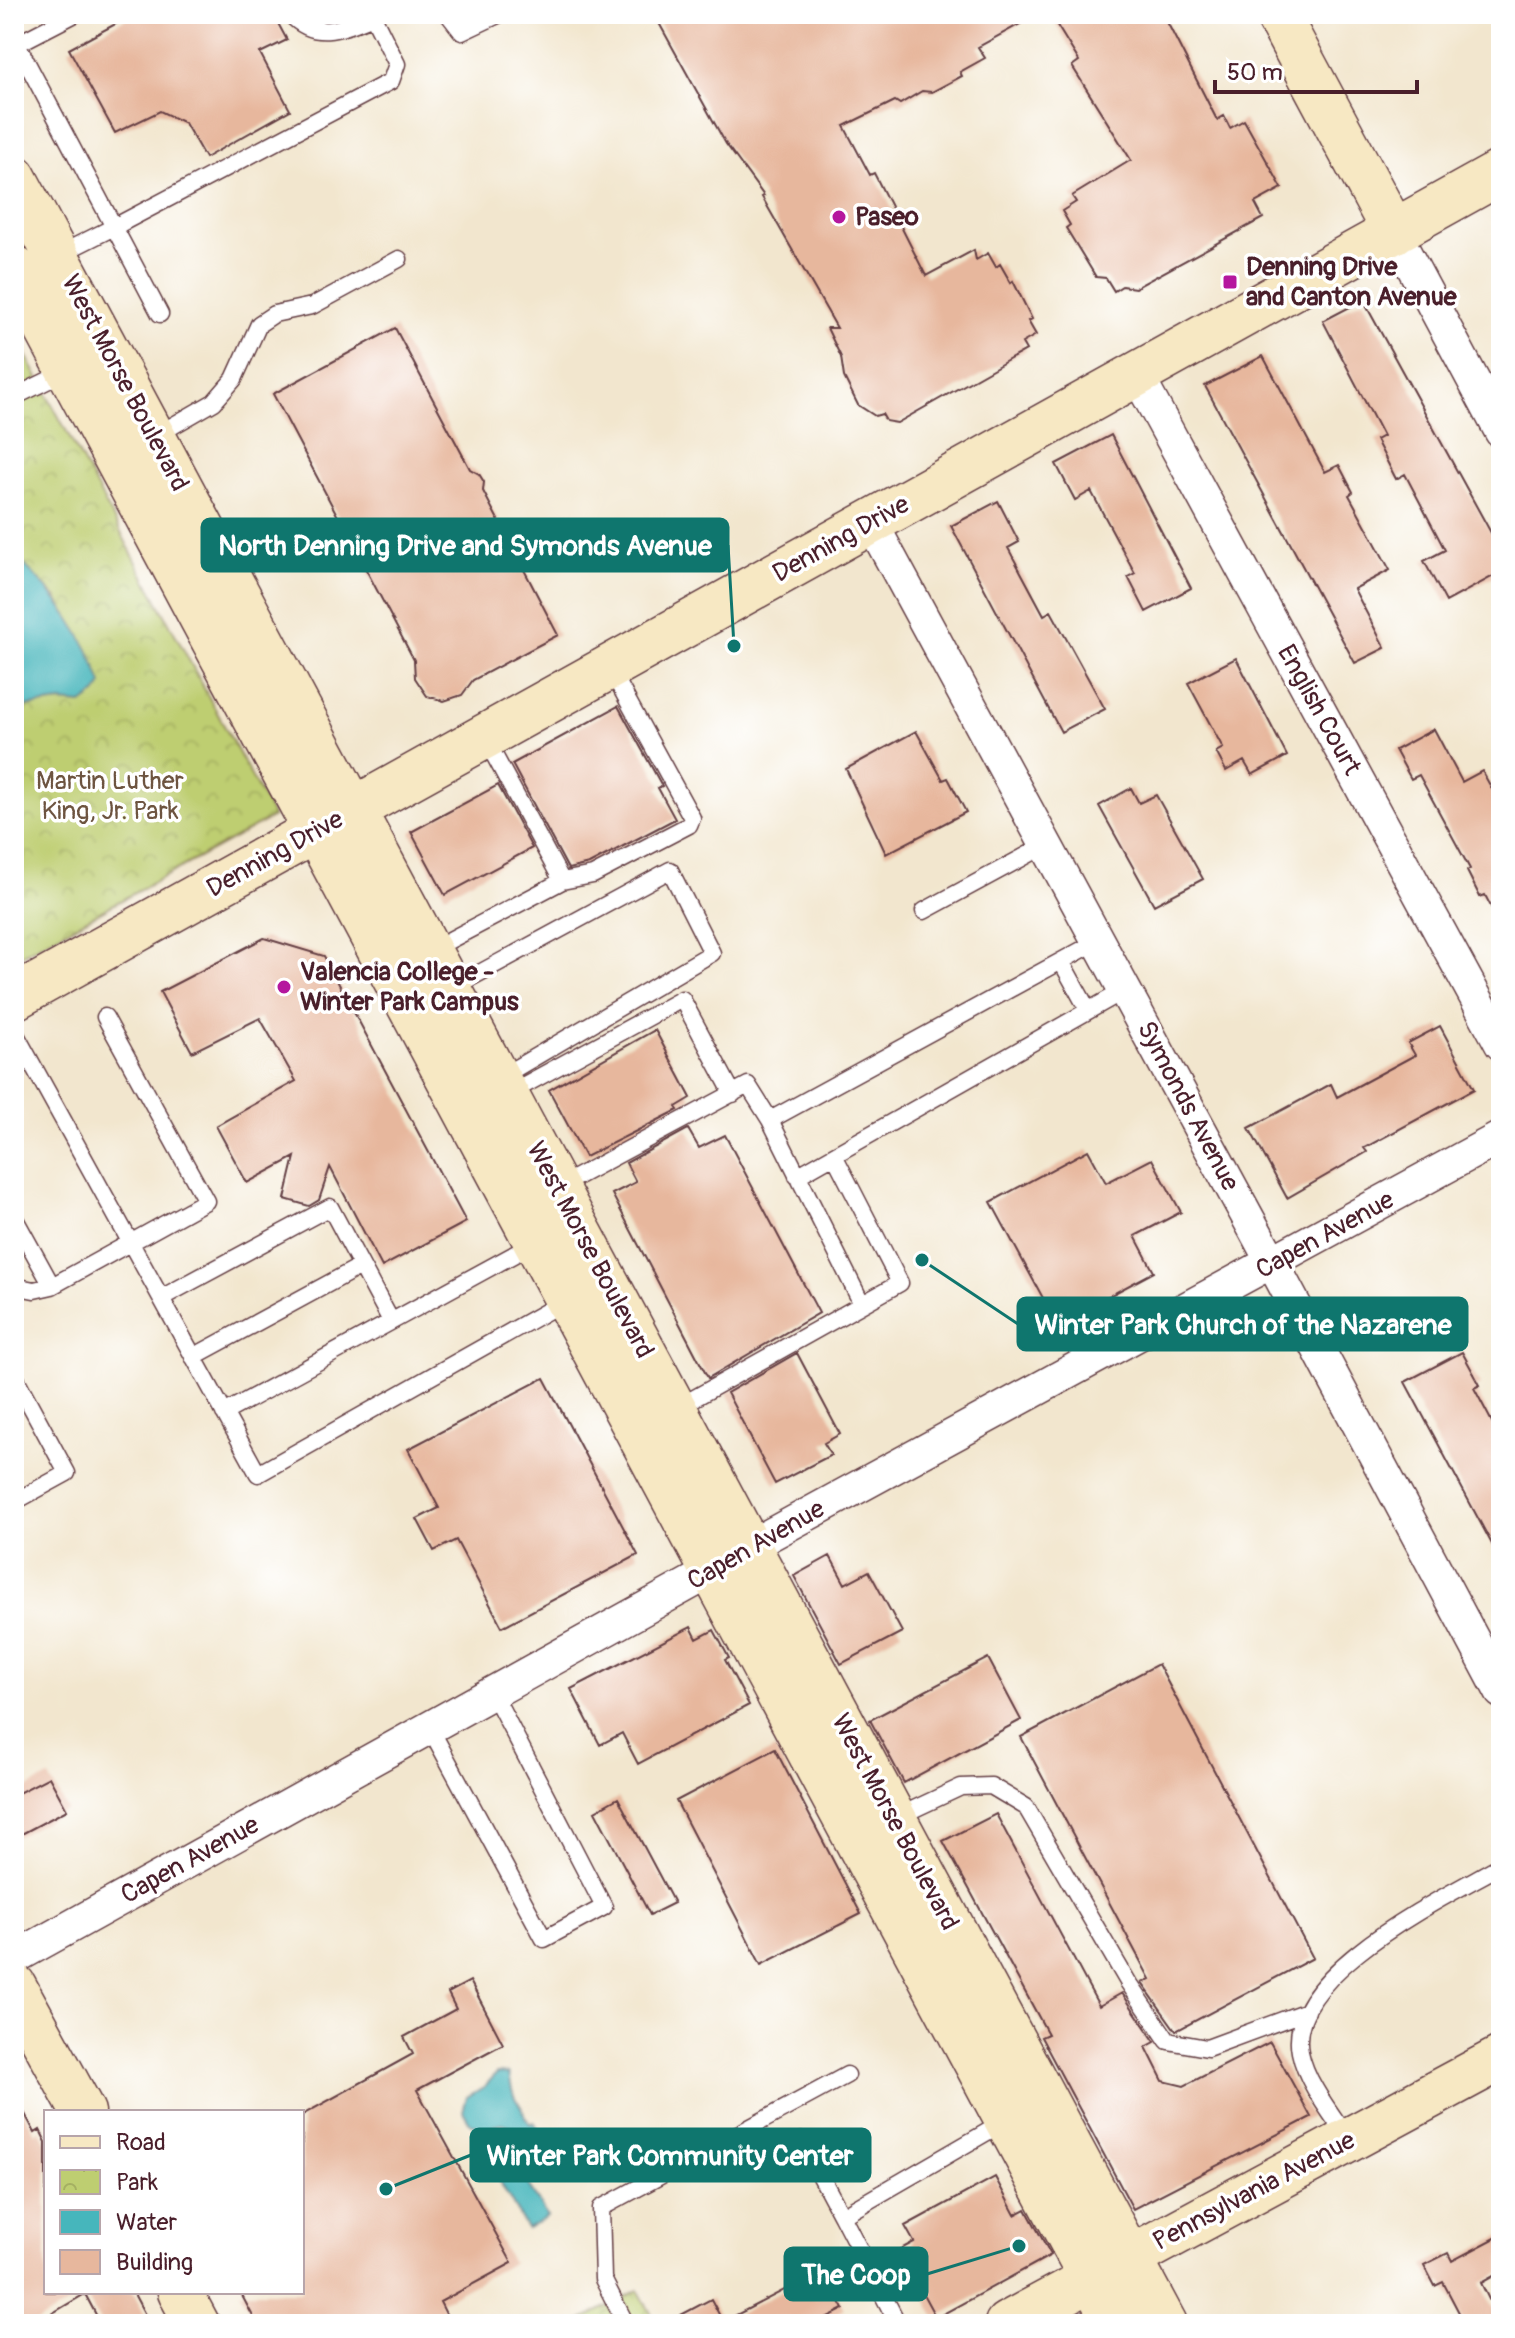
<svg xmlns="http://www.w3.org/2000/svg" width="1515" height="2338" font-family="Pangolin,sans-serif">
	<defs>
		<pattern id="park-crowns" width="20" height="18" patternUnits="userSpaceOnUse" patternTransform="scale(2)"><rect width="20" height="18" fill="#bece71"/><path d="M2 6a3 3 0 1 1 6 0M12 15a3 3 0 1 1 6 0" fill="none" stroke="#a5b062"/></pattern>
	</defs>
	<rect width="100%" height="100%" fill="#fff"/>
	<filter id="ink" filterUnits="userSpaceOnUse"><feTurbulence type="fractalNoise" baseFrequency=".0125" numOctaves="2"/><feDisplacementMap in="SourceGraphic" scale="16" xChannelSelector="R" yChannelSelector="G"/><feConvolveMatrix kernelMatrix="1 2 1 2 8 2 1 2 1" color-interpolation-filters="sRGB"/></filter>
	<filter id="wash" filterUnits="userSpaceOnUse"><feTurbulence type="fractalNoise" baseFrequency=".006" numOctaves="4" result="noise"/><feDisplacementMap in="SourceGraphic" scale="32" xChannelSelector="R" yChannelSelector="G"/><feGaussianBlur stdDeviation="1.8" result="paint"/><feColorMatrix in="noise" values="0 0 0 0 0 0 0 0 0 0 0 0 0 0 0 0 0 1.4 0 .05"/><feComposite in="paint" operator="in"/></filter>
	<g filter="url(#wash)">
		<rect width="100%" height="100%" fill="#f2e6ce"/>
		<path fill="url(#park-crowns)" stroke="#84764e" stroke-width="2" d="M14,333L273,817L14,959V708L61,702L82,704L83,641L56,597L14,555Z
			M638,2290L657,2324H575Z"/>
		<path fill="#46b6bc" stroke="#486a74" stroke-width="2" d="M14,555C53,591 86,634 102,684L97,693L82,704L61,702L14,708Z
			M497,2073L509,2074L512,2090L530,2124L534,2122L552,2154L521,2172L547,2217L527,2229L480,2147L500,2135L508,2149L520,2143L512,2127L501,2123L486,2130L470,2123L463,2111L467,2097L485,2086Z"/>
		<g id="blocks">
			<path fill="#e7b79d" d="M134,14H273L287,40L260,53L290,110L205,158L185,123L160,111L115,133L69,49Z
				M654,14H1038L978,47L985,58L960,72L962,76L932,92L922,91L900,104L895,101L844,126L870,175L874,173L926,276L974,250L976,260L988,253L996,267L1000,264L1011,283L1013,281L1032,319L1028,321L1036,335L1022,343L1026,350L897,423L886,421L882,414L875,416L858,405L844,377L841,357L827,328H837L762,197L764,196L726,144Z
				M1050,14H1163L1217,120L1224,116L1230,128L1244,120L1282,188L1255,203L1263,218L1135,288L1122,286L1114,291L1106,278L1096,277L1066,228L1070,225L1062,211L1076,202L1072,196L1131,160L1072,66L1079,61Z
				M1363,300L1501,551V572L1446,602L1424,561L1445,550L1405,474L1396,479L1376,440L1383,436L1323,321Z
				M395,328L470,469L479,474L484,482L483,491L558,635L473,680L462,695L444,701L427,696L415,678L414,660L273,394Z
				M1263,356L1325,472L1339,465L1353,492L1349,495L1390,570L1354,589L1385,648L1355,663L1205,386Z
				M1111,435L1191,588L1146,612L1128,577L1135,573L1091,491L1075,500L1056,464Z
				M998,501L1019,542L1008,548L1044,615L1051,611L1105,709L1061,732L951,526Z
				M1236,658L1287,756L1252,775L1244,761L1226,771L1216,752L1223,748L1188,683Z
				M618,706L662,786L658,788L675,819L589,864L568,869L512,764Z
				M1434,729L1462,782L1482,771L1501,805V926L1485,895L1480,897L1467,871L1470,869L1419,775L1411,779L1395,750Z
				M916,731L943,780L948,778L966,812L886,854L846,769Z
				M498,785L532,848L445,895L411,832Z
				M1131,788L1139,803L1156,795L1203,879L1154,905L1099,806Z
				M264,938L324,956L466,1222L382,1267L330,1167L319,1200L309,1206L285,1199L295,1157L247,1183L216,1126L296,1081L260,1018L192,1052L160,992Z
				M1440,1026L1474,1089L1364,1148L1367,1152L1287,1198L1249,1128L1331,1084L1337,1097L1415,1055L1408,1043Z
				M655,1030L691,1098L676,1107L678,1110L585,1157L549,1090Z
				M688,1129L699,1148L725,1135L819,1313L708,1378L612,1194L636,1182L626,1163Z
				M1088,1150L1106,1183L1152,1159L1181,1212L1135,1236L1154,1272L1057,1324L991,1202Z
				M1462,1352L1480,1385L1474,1388L1501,1439V1561L1405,1382Z
				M797,1353L840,1434L824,1443L831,1455L775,1484L727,1393Z
				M544,1378L638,1555L502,1627L456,1540L434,1551L417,1519L439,1508L408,1449Z
				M830,1556L845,1584L869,1571L902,1632L841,1664L794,1576Z
				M691,1627L697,1639L714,1630L729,1658L725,1660L749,1705L638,1764L622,1733L600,1745L571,1689Z
				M988,1658L1021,1720L904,1783L870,1720Z
				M1158,1664L1313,1958L1176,2031L1142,1983L1150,1979L1021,1737Z
				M775,1749L861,1914L761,1965L676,1801Z
				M49,1777L67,1810L14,1838V1795Z
				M618,1798L674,1903L650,1915L595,1811Z
				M996,1814L1099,2006L1122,1993L1155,2042L1146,2047L1163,2081L1184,2086L1270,2042L1311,2117L1133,2209L1041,2037L1048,2034L943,1841Z
				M470,1981L503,2044L417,2090L512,2263L440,2302L451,2324H257L240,2292H302V2115L413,2054L404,2037L456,2009L448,1993Z
				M14,2093L35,2133L40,2130L46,2142V2292H133L150,2324H101L85,2294L34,2324H14Z
				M995,2177L1015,2215L1026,2209L1051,2255L936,2318L899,2250L914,2242L905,2226Z
				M1501,2235V2272L1481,2283L1501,2324H1465L1443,2282L1435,2286L1424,2265L1448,2253L1452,2261Z
				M823,2270L844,2309L814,2324H664L711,2299L723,2322Z"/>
		</g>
	</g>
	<g filter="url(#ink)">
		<use href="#blocks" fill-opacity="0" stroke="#633d43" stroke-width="2"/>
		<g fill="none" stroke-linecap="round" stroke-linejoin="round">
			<defs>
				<path id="lane" d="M290,14C316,42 343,28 373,16
					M448,14L462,32L500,14
					M17,44L75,14
					M14,46L17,44L114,227L56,256
					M160,314L114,227L391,81L397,64L372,14
					M14,397L67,371
					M155,436L214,402L234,379L259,324L274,314L312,306L399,259
					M485,738L562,881
					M924,911L1046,845
					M431,950L562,881L593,875L689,825L692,818L611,670
					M1061,961L1088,1010
					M450,989L670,870L712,953L499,1078
					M14,1031L258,1474L565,1301
					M508,1094L682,999L733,1094
					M770,1120L1098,941
					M797,1176L1125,990
					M558,1187L748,1085L770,1120L862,1304
					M14,1217L52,1286L206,1201L105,1017
					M14,1286L34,1290L52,1286
					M161,1298L330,1207L391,1321
					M193,1357L361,1266
					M14,1375L67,1473L14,1502
					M675,1409L900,1283L834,1155
					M224,1413L535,1243
					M430,1728L544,1939L604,1907L493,1693
					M897,1817L961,1787L991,1786L1026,1807L1128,1982L1168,2041L1207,2048L1307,2011
					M1347,2137C1330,2112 1306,2082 1300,2052C1284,1973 1446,1897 1501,1865
					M802,2141L842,2216
					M626,2324L603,2279L601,2208L847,2075
					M898,2324L842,2216L1006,2121"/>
				<path id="street" d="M1394,232L1501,432
					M1137,375L1501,1044
					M871,522L1273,1264L1501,1692
					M14,1958L694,1581L768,1536L1501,1137"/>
				<path id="secondary" d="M1277,14L1394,232
					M14,177L1165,2324
					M14,268L1116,2324
					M14,998L1501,172
					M14,1986L83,2112
					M180,2292L197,2324
					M1007,2324L1501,2058"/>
			</defs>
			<use href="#lane" stroke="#633d43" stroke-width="19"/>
			<use href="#street" stroke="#633d43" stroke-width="35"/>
			<use href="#secondary" stroke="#633d43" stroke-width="47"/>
			<use href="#lane" stroke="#fff" stroke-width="16"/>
			<use href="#street" stroke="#fff" stroke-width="32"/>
			<use href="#secondary" stroke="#f7e8c3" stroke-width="44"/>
		</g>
	</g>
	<g fill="#b5179e" stroke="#fff" stroke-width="3">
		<circle cx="839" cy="217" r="8"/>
		<rect x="1222" y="274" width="16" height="16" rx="4"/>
		<circle cx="284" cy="987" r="8"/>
	</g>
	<g text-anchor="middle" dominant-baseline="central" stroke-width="7" stroke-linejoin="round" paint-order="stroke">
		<g font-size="26" font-weight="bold" fill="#4a1f2b" stroke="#fff" text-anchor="start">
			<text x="855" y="217">Paseo</text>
			<text x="1246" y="267">Denning Drive<tspan x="1246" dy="30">and Canton Avenue</tspan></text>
			<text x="300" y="972">Valencia College -<tspan x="300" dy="30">Winter Park Campus</tspan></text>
		</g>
		<g font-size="26" fill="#4a1f2b" stroke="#fff">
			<text transform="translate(125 383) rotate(62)">West Morse Boulevard</text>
			<text transform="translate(841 539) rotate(-29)">Denning Drive</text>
			<text transform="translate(1319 710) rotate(61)">English Court</text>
			<text transform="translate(275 854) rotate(-29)">Denning Drive</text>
			<text transform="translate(1188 1106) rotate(62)">Symonds Avenue</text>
			<text transform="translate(1325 1235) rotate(-29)">Capen Avenue</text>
			<text transform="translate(590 1250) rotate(62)">West Morse Boulevard</text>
			<text transform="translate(756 1545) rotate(-30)">Capen Avenue</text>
			<text transform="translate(895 1822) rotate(62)">West Morse Boulevard</text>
			<text transform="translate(190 1860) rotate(-29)">Capen Avenue</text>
			<text transform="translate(1254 2191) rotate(-28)">Pennsylvania Avenue</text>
		</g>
		<g font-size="26" fill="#6d5440" stroke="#fff">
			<text x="110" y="781">Martin Luther<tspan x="110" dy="30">King, Jr. Park</tspan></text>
		</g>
	</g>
	<path fill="none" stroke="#0f766e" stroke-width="3" d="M734 646L728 545M922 1260L1018 1324M386 2189L471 2155M1019 2246L927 2274"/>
	<g fill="#0f766e" stroke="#fff" stroke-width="3">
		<circle cx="734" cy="646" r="8"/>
		<circle cx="922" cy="1260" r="8"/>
		<circle cx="386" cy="2189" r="8"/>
		<circle cx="1019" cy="2246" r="8"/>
	</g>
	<g fill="#0f766e" stroke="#0f766e" stroke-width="3">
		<rect x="202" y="519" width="526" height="52" rx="8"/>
		<rect x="1018" y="1298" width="449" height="52" rx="8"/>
		<rect x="471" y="2129" width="399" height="52" rx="8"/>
		<rect x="785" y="2248" width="142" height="52" rx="8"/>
	</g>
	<g font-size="28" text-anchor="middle" font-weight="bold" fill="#fff">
		<text x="465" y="555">North Denning Drive and Symonds Avenue</text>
		<text x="1243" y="1334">Winter Park Church of the Nazarene</text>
		<text x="670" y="2165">Winter Park Community Center</text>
		<text x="856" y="2284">The Coop</text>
	</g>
	<rect width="1515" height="2338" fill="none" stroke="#fff" stroke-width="48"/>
	<rect x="44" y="2110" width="260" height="184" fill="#ffffff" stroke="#b7a5aa" stroke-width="2"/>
	<rect x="60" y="2136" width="40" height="12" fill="#f7e8c3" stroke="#b7a5aa" stroke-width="2"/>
	<text x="116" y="2150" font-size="24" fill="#4a1f2b">Road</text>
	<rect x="60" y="2170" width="40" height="24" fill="url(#park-crowns)" stroke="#b7a5aa" stroke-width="2"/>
	<text x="116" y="2190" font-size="24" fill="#4a1f2b">Park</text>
	<rect x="60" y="2210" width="40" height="24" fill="#46b6bc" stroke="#b7a5aa" stroke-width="2"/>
	<text x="116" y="2230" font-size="24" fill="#4a1f2b">Water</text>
	<rect x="60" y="2250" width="40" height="24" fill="#e7b79d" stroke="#b7a5aa" stroke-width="2"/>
	<text x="116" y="2270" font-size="24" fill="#4a1f2b">Building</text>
	<path d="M1215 80v12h202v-12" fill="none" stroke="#4a1f2b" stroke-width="4"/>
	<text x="1227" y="80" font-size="24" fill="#4a1f2b" stroke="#ffffff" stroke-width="6" paint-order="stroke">50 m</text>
</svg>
